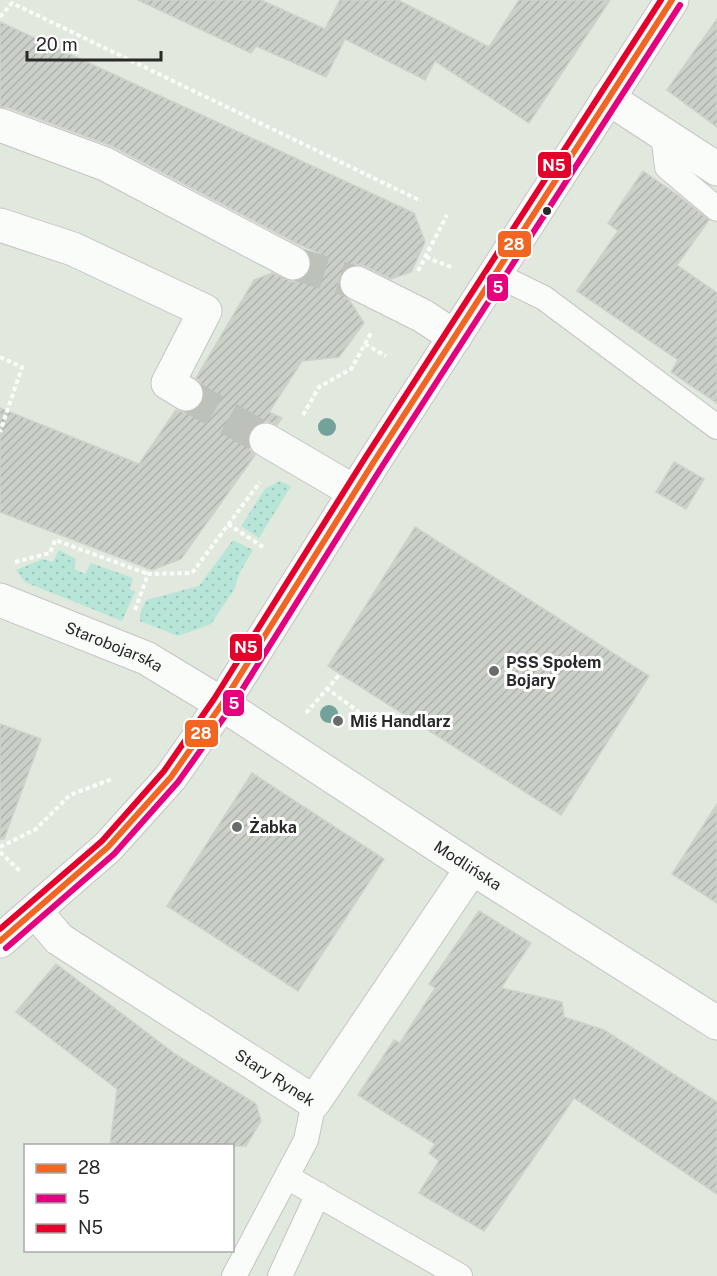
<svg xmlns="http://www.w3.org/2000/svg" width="717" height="1276" font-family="'Public Sans',sans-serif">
	<defs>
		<pattern id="grass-dots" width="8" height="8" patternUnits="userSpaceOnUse" patternTransform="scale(1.5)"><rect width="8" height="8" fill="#b7e6d9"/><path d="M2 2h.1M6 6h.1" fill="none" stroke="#9dc5ba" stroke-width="1.8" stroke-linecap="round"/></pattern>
		<pattern id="building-hatch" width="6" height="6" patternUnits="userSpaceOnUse" patternTransform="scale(1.5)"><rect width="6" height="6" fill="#cbd0c9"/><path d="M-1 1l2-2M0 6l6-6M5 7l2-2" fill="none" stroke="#aeb3ad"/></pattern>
	</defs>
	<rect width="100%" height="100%" fill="#e1e8de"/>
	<path fill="url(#grass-dots)" d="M279,481L291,486L259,538L241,526L265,489Z
		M233,540L253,550L240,572L234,590L211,624L178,636L140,621V614L146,600L199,586Z
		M59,550L76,559L74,569L85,574L91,563L133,578L130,589L135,592L122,621L25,582L16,570L43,559L53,562Z"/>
	<path fill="url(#building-hatch)" stroke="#cdd3ca" stroke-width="1.5" d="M138,0H261L325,29L340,0H398L489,47L519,0H610L529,123L435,61L425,80L345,39L326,77L256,46L251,53Z
		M717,19V127L667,90Z
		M0,22L414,213L425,242L411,272L391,279L365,266L356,264L347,267L341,274L338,284L341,293L350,301L364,323L339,357L302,361L269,412L282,418L277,425L266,421L256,424L250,430L247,440L249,449L255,455L181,559L152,570L0,512V408L139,464L176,410L186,413L194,411L202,404L205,394L202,385L196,378L254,280L272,273L293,282L302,279L310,271L311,258L321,254L296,243L114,147L7,107H0Z
		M643,171L679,196L709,220L677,265L717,293V403L671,372L678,360L577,291L618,231L608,223Z
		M674,462L704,479L686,509L656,492Z
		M415,527L649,676L561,815L328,666Z
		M0,724L41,739L4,839H0Z
		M252,773L384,859L298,991L167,906Z
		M717,804V903L672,874Z
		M479,911L531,943L501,988L562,1002L564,1017L604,1030L717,1102V1194L574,1098L484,1231L419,1193L439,1161L429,1153L435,1144L358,1095L394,1040L400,1043L435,988L429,984Z
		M56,964L175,1054L256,1104L261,1121L246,1146H110L117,1089L16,1012Z"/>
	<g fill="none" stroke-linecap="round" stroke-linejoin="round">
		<path stroke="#bcc2ba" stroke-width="33" stroke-dasharray="33 16" stroke-linecap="butt" d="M293,263L357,283
			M186,394L266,440"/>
		<defs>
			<path id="service" d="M663,134L667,167L717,209
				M495,274L544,298L717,427
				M287,1177L460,1276
				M234,1276L306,1140L314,1102
				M280,1276L318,1194"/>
			<g id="minor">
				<path d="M608,98L717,169"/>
				<path d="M0,125L105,164L293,263"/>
				<path d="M0,225L73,249L205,311L168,383L186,394"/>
				<path d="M357,283L423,316L455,337"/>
				<path d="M266,440L355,492"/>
				<path id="s1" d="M0,600L146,658L222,704L472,868L717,1023"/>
				<path id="s2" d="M36,912L59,939L76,950L314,1102L472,868"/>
			</g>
			<path id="tertiary" d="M0,941L108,847L171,777L222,704L373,463L672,0"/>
		</defs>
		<use href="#service" stroke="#c5c5c4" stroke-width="26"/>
		<use href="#minor" stroke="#c5c5c4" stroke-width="35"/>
		<use href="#tertiary" stroke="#c5c5c4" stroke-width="35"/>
		<path stroke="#fafcfa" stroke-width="4" stroke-dasharray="4.5 3" stroke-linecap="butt" d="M0,17L12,3L421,201
			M426,257L453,268
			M418,271L447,215
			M365,344L386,356
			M0,357L22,367L0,432
			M303,415L319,387L351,369L371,333
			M228,524L263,547
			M15,562L50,553L55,540L148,574
			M135,610L148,574L192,573L260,482
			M326,688L359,712
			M306,713L340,674
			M0,847L36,829L70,795L112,779
			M0,852L20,871"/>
		<use href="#service" stroke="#fafcfa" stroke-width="24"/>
		<use href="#minor" stroke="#fafcfa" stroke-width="33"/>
		<use href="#tertiary" stroke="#fafcfa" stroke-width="33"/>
		<defs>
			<path id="bus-1" d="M0,941L108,847L171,777L222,704L373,463L672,0"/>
			<path id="bus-2" d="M6,948L114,854L178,782L230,709L381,468L680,5"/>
			<path id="bus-3" d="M0,929L102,841L164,771L214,699L365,458L661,0"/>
		</defs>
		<use href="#bus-1" stroke="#fff" stroke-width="10"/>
		<use href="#bus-2" stroke="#fff" stroke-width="10"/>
		<use href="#bus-3" stroke="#fff" stroke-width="10"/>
		<use href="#bus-1" stroke="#f26522" stroke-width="6"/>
		<use href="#bus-2" stroke="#e5007d" stroke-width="6"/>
		<use href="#bus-3" stroke="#e4002b" stroke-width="6"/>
	</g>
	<g fill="#72a29a">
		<circle cx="327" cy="427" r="9"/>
		<circle cx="329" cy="714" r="9"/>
	</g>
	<circle fill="#292929" stroke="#fff" stroke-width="2" cx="547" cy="211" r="5"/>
	<g fill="#696c68" stroke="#fff" stroke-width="2">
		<circle cx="494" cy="671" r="6"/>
		<circle cx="338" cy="721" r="6"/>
		<circle cx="237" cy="827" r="6"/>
	</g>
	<g text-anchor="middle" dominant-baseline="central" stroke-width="6" stroke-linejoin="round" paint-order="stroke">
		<g font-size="16" fill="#292929" stroke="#fff">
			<text stroke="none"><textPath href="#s1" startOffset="123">Starobojarska</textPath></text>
			<text stroke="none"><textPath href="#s1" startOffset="540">Modlińska</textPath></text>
			<text stroke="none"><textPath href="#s2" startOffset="292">Stary Rynek</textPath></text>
		</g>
		<g font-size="16" font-weight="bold" fill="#292929" stroke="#fff" text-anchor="start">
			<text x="506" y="662">PSS Społem<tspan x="506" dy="18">Bojary</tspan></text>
			<text x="350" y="721">Miś Handlarz</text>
			<text x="249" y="827">Żabka</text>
		</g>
	</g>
	<g stroke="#fff" stroke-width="2">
		<rect x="537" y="151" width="35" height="28" rx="6" fill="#e4002b"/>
		<rect x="497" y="230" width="35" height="28" rx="6" fill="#f26522"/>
		<rect x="486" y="273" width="23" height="29" rx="6" fill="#e5007d"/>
		<rect x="229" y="633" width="34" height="29" rx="6" fill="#e4002b"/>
		<rect x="222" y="689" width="23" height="28" rx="6" fill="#e5007d"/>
		<rect x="184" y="719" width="35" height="29" rx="6" fill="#f26522"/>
	</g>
	<g font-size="16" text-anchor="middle" font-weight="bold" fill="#fff">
		<text x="554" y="171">N5</text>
		<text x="514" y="250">28</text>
		<text x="498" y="293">5</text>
		<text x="246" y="653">N5</text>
		<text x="234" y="709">5</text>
		<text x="201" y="739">28</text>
	</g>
	<rect x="24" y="1144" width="210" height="108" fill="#ffffff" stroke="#a9a9a9" stroke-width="1.5"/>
	<rect x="36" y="1164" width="30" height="9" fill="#f26522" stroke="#a9a9a9" stroke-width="1.5"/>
	<text x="78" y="1174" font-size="18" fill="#292929">28</text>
	<rect x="36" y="1194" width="30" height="9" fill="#e5007d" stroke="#a9a9a9" stroke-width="1.5"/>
	<text x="78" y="1204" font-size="18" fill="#292929">5</text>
	<rect x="36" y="1224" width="30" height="9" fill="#e4002b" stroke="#a9a9a9" stroke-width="1.5"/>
	<text x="78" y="1234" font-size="18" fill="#292929">N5</text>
	<path d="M27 51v9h134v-9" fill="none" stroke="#292929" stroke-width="3"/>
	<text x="36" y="51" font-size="18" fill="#292929" stroke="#ffffff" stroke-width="4.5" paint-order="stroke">20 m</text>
</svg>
